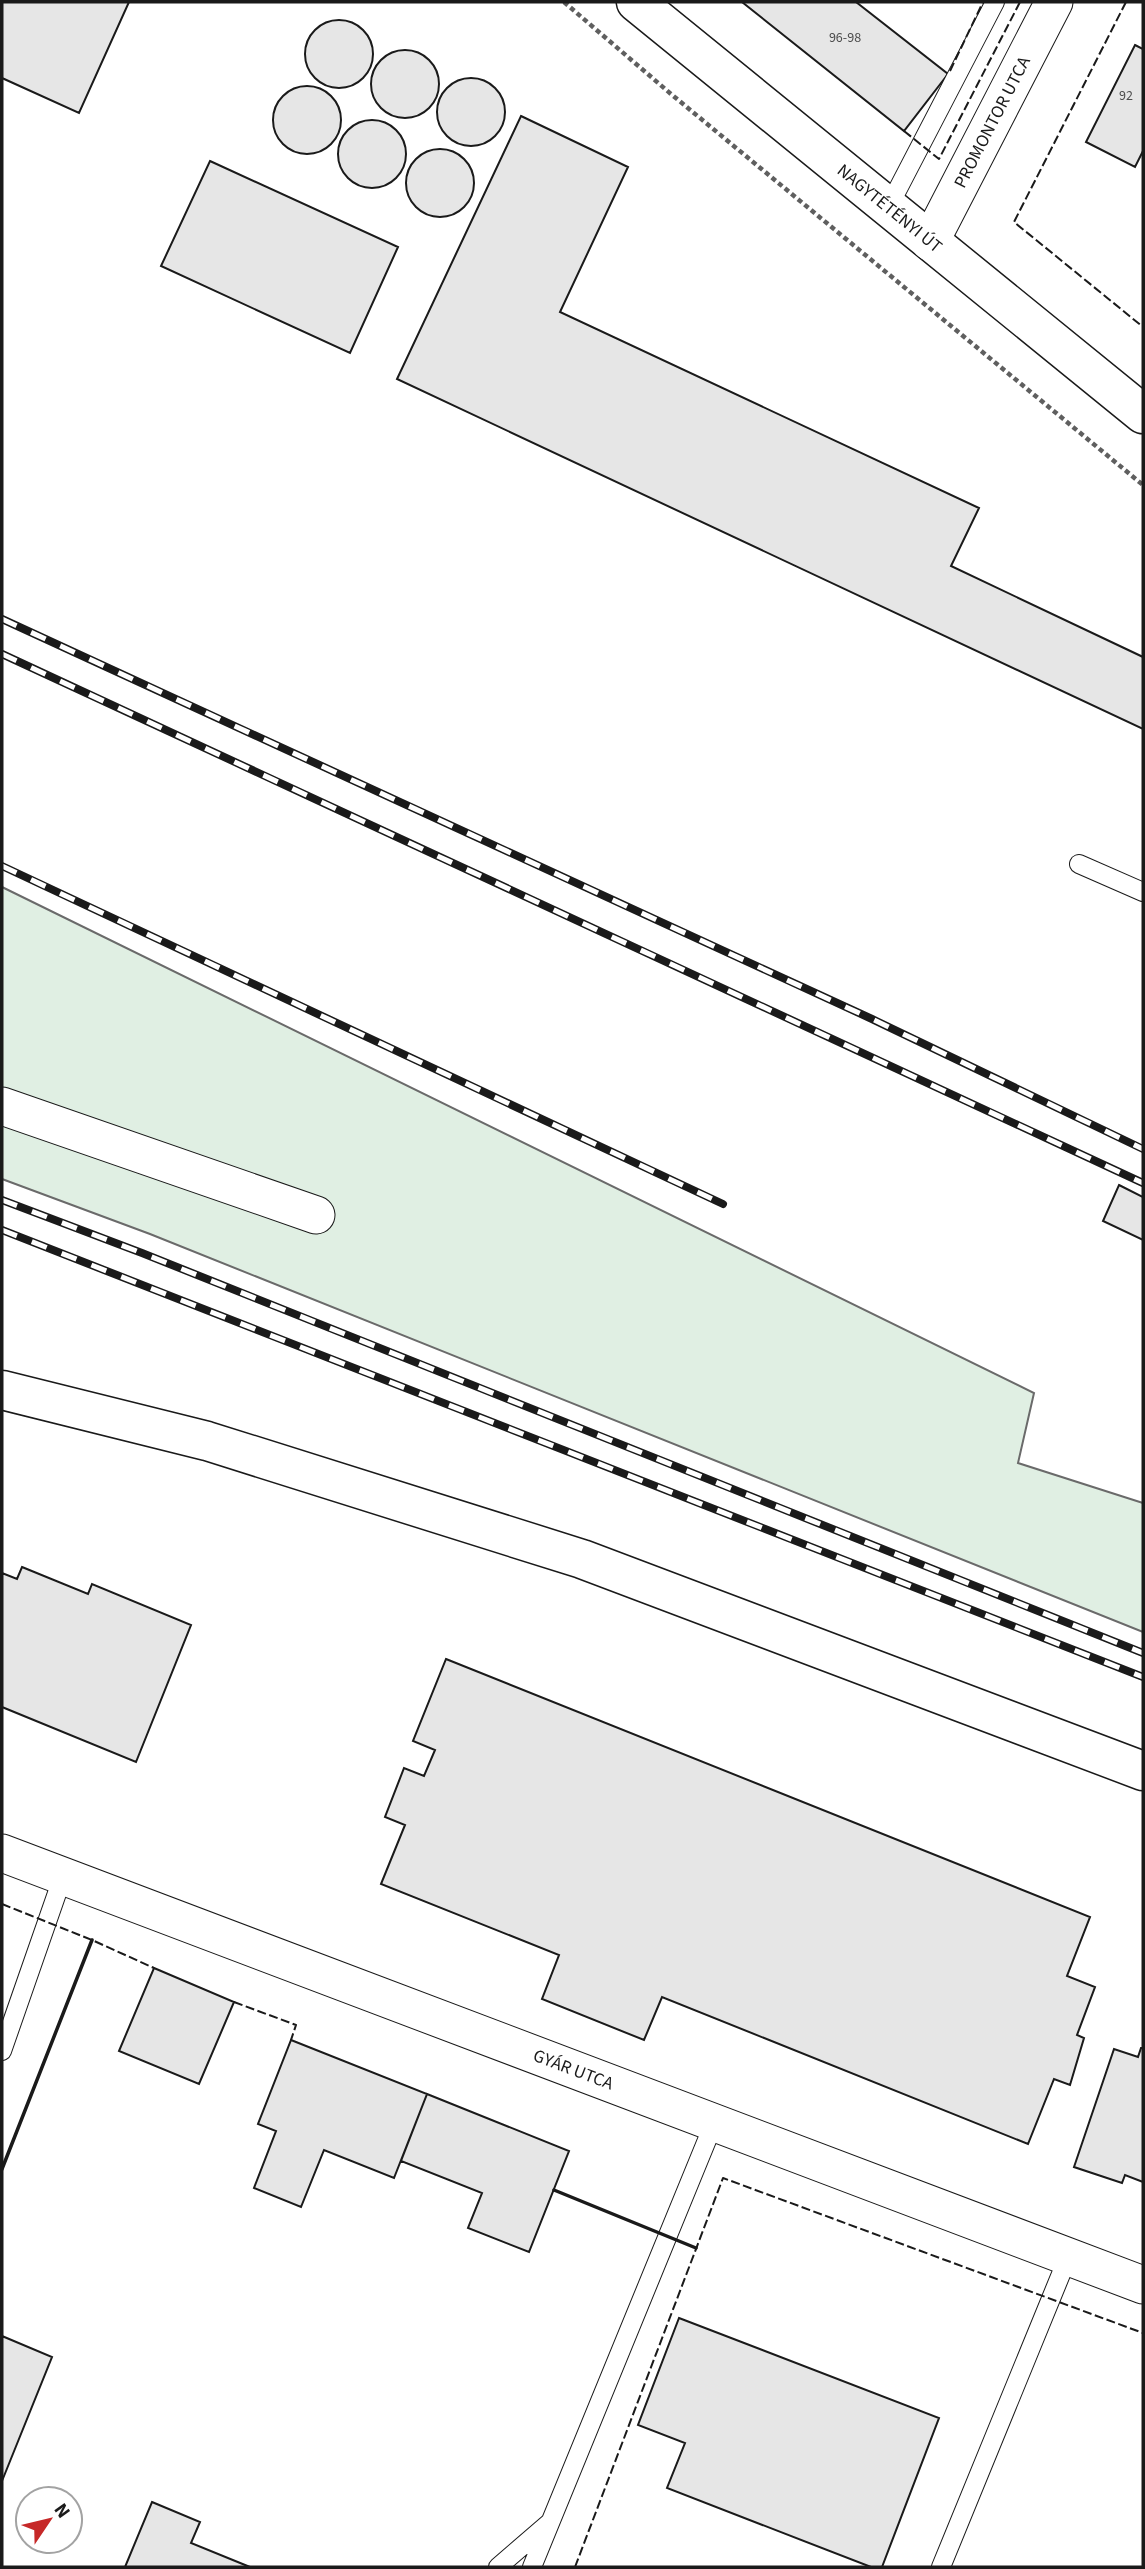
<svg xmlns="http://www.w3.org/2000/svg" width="1145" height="2569" font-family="'Source Sans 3',sans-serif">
	<rect width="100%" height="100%" fill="#fff"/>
	<path fill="#e0efe3" stroke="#6a6a6a" stroke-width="2" d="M2,887L1034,1393L1018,1463L1143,1503V1632L150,1234L2,1179Z"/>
	<path fill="#e6e6e6" stroke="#1a1a1a" stroke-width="2" d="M2,2H129L79,113L2,78Z
		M742,2H856L948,74L904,131Z
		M305 54a34 34 0 1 1 68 0a34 34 0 1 1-68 0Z
		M1135,45L1143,49V151L1135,167L1086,142Z
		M371 84a34 34 0 1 1 68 0a34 34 0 1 1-68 0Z
		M437 112a34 34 0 1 1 68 0a34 34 0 1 1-68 0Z
		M273 120a34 34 0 1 1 68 0a34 34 0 1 1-68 0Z
		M521,116L628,167L560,312L979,508L951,566L1143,657V729L397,379Z
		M338 154a34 34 0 1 1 68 0a34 34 0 1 1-68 0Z
		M406 183a34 34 0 1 1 68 0a34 34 0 1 1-68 0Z
		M210,161L398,247L350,353L161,266Z
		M1119,1185L1143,1197V1240L1103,1221Z
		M22,1567L88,1594L92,1584L191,1625L136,1762L2,1707V1573L17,1579Z
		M446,1659L1090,1917L1067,1976L1095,1987L1077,2035L1084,2038L1070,2085L1054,2079L1028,2144L662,1997L644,2040L542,1999L559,1955L381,1884L405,1825L385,1817L404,1768L424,1776L435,1750L413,1741Z
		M154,1968L234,2002L199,2084L119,2051Z
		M291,2040L427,2094L394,2178L324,2150L301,2207L254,2188L276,2131L258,2124Z
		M1141,2048H1143V2182L1125,2175L1122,2183L1074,2167L1114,2049L1138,2057Z
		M427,2094L569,2151L529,2252L468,2228L482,2193L401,2161Z
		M679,2318L939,2418L882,2567H871L667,2488L685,2443L638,2425Z
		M2,2336L52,2357L2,2481Z
		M152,2502L200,2522L191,2543L250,2567H125Z"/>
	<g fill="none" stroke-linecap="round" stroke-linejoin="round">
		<defs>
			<path id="service" d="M888,208L995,2
				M1079,864L1143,892
				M2,2051L63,1876
				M498,2567L549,2523
				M532,2567L714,2123
				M941,2567L1068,2257"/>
			<g id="minor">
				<path id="s1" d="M930,242L1054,2"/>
				<path d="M2,1106L316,1215"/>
				<path id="s2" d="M2,1853L1143,2285"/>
			</g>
			<g id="secondary">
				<path id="s3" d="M636,2L1143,414"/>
			</g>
			<path id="primary" d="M2,1390L207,1441L582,1559L1143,1771"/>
		</defs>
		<use href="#service" stroke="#1a1a1a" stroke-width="20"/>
		<use href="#minor" stroke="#1a1a1a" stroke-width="39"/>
		<use href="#secondary" stroke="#1a1a1a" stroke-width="41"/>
		<use href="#primary" stroke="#1a1a1a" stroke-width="41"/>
		<path stroke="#5f5f5f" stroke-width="4.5" stroke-dasharray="5 3.5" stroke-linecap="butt" d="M564,2L671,94L1143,485"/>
		<use href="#service" stroke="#fff" stroke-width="18"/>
		<use href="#minor" stroke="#fff" stroke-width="37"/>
		<use href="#secondary" stroke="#fff" stroke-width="38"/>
		<use href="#primary" stroke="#fff" stroke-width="38"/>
		<defs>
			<path id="rail" d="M2,619L872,1019L1143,1149
				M2,654L1143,1183
				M2,866L723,1204
				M2,1200L142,1253L1143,1653
				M2,1230L1143,1677"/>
		</defs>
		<use href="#rail" stroke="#1a1a1a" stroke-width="8"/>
		<use href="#rail" stroke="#fff" stroke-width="5" stroke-dasharray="16" stroke-linecap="butt"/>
		<path stroke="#1a1a1a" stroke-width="2" stroke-dasharray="9 3.5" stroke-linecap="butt" d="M1126,2L1014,222L1143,327
			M950,71L983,2
			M904,131L939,159L1020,2
			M2,1904L92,1940L154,1968
			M234,2002L296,2025L291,2040
			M575,2567L723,2178L1143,2333"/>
		<path stroke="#1a1a1a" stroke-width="3.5" d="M2,2169L92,1940
			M554,2190L696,2248"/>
	</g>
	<g text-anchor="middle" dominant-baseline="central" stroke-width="5" stroke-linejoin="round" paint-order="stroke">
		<g font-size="14" fill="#4d4d4d">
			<text x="845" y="38">96-98</text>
			<text x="1126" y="96">92</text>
		</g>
		<g font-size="18" fill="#1a1a1a" stroke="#fff">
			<text stroke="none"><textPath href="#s1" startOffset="135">PROMONTOR UTCA</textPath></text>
			<text stroke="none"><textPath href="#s3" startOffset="327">NAGYTÉTÉNYI ÚT</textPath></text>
			<text stroke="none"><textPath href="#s2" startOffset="611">GYÁR UTCA</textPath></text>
		</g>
	</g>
	<rect width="1145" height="2569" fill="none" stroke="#1a1a1a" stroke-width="7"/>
	<g transform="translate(49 2520) rotate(55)"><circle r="33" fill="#ffffff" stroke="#a3a3a3" stroke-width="2"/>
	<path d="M0-5L12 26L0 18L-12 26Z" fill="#c62828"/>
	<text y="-10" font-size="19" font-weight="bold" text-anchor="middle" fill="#1a1a1a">N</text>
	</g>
</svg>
